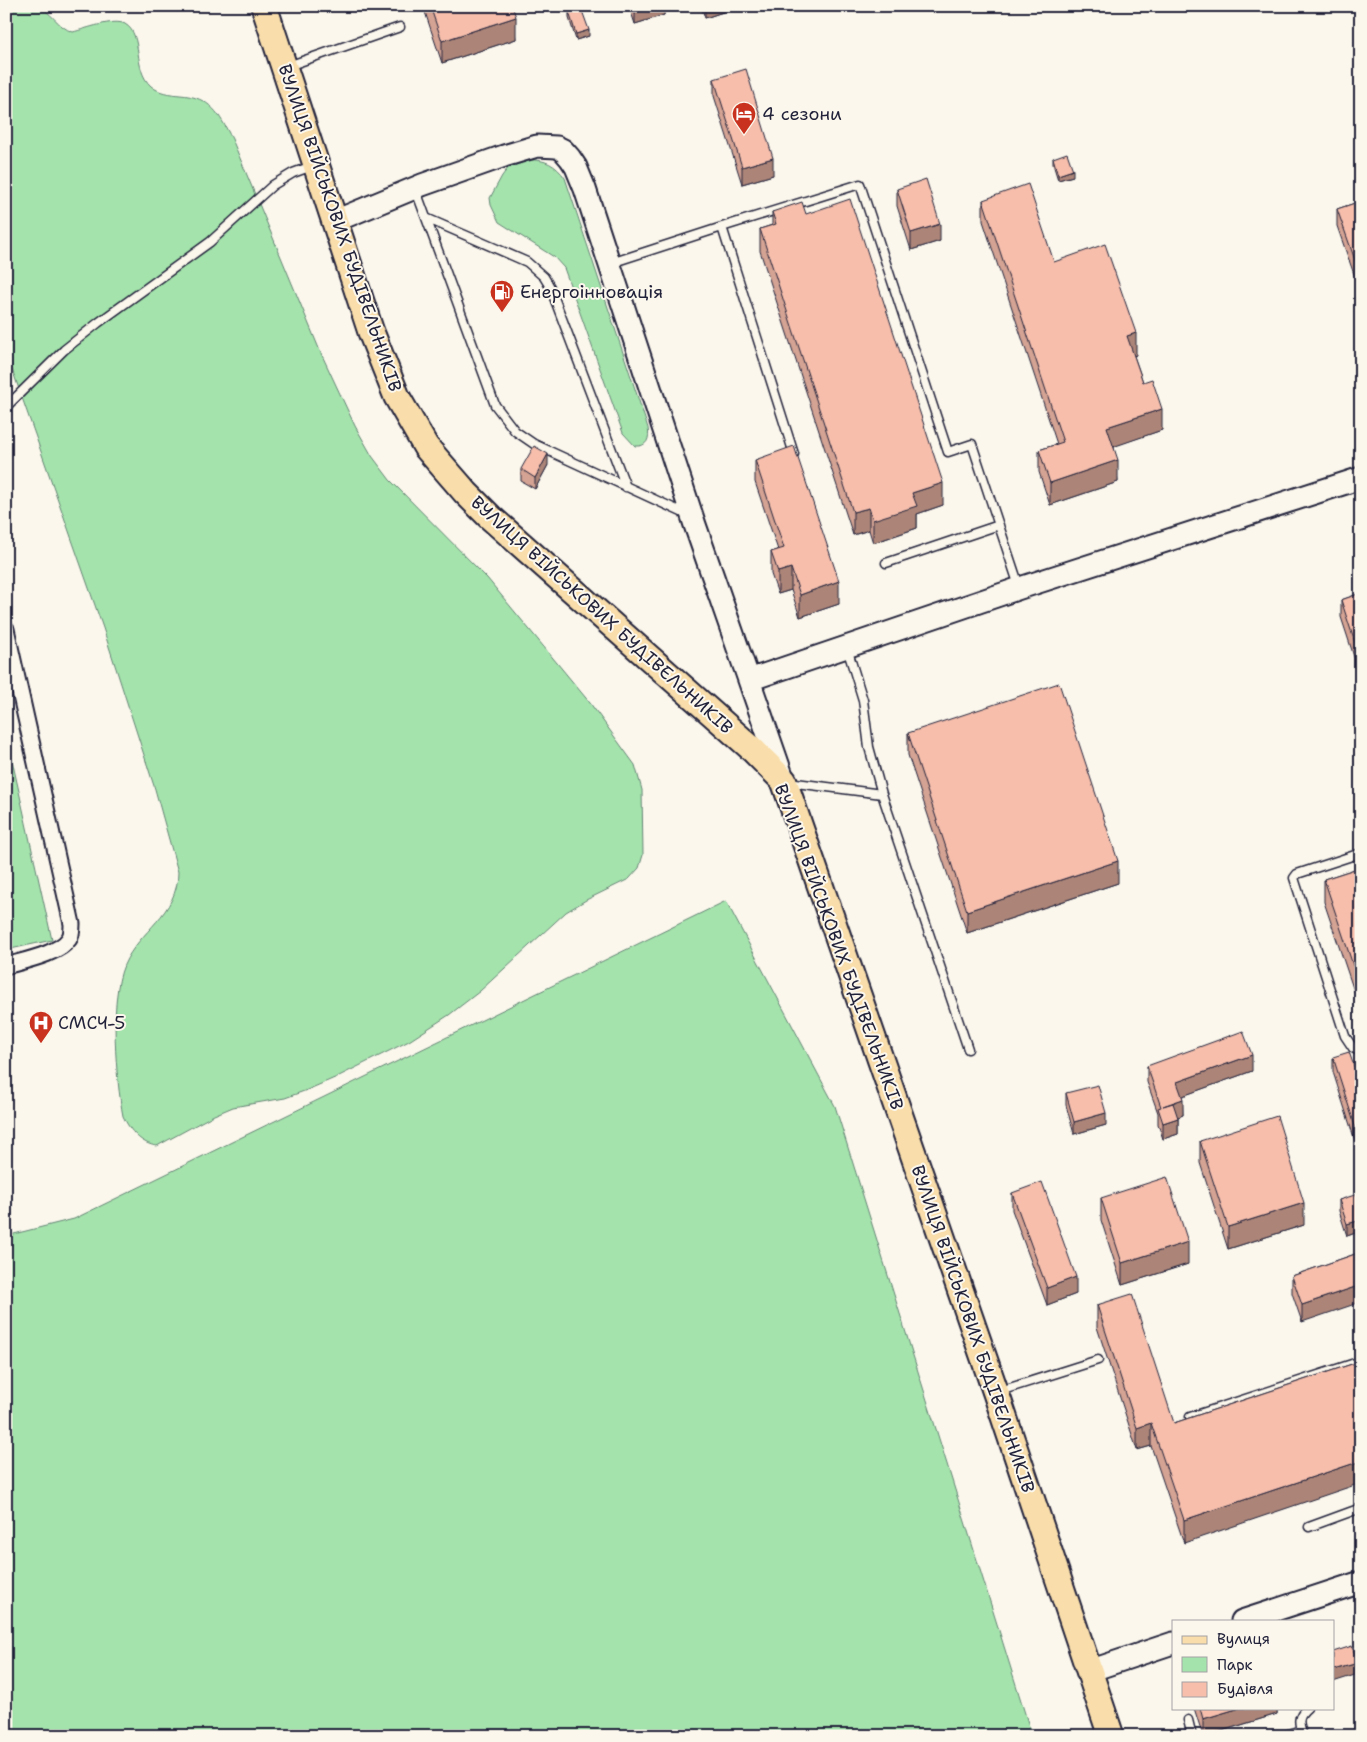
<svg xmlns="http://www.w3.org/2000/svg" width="1367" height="1742" font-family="'Shantell Sans',sans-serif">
	<rect width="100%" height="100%" fill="#fbf7ec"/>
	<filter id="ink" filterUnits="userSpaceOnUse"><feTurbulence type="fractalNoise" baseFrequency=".02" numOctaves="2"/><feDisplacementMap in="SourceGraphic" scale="10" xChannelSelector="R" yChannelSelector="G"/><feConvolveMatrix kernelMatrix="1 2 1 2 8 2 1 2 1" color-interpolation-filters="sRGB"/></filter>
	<g filter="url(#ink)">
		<path fill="#a4e4ac" stroke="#638374" d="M15,6C21,6 29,5 36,6C51,10 58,28 73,32C85,29 114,18 125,24C144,35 132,69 151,86C159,93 170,94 180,95C211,97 219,114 232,139L320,351L355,426L372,456L390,480L487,578L590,703L635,765L642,790L643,855L639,868L629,879L586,900L566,912L480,991L449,1015L409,1041L337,1077L307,1090L285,1098L233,1107L214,1115L157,1146C141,1144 130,1131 123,1116C116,1079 109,1000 124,965C139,930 178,915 178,872L155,789L103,628L6,352V8Z
			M529,160C545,159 556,165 565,178L648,428C650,439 647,447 635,446L623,433L564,268L554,257L499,222L491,205L490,198L502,176L508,168Z
			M6,733L52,940L6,950Z
			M726,901L835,1106L1032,1736H6V1236L74,1219Z"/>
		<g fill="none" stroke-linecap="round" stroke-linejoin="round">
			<defs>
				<path id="lane" d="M288,66L400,27
					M415,188L495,405L515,431L534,444L688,515
					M426,218L527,262L544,277L550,287L626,487
					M722,227L860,184L948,452L972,444L1019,586
					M611,263L722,227L794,454
					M6,407L64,350L98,323L210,242L273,185L293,173L312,166
					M886,563L999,525
					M847,648L863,700L869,747L882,794
					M788,782L882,794L968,1049
					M1361,853L1297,874L1294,878L1345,1036L1353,1048L1361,1052
					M1000,1391L1098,1360
					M1190,1417L1361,1361
					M1309,1527L1361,1508
					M1188,1720L1192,1736
					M1282,1736L1301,1730
					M1303,1736C1299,1724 1296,1717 1307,1708"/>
				<path id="street" d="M6,629L72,924C72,929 72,935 69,939C59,954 22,961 6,966"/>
				<path id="secondary" d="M335,221L422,185L504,156L537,146L557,147L563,150L570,158L576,167L585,189L695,525L749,680
					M784,781L749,680L1020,588L1361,478
					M1242,1621L1361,1582
					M1089,1671L1173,1643"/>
				<path id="primary" d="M264,6L371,332L397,397L426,447L466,493L490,517L750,747L784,781L996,1393L1111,1736"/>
			</defs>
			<use href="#lane" stroke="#22223b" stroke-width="11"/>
			<use href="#street" stroke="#22223b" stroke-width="19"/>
			<use href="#secondary" stroke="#22223b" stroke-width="25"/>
			<use href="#primary" stroke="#22223b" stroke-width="29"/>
			<use href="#lane" stroke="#fbf7ec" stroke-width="8"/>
			<use href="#street" stroke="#fbf7ec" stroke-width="15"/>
			<use href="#secondary" stroke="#fbf7ec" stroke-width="21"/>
			<use href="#primary" stroke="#f9deab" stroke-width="25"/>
		</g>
		<path fill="#d4a393" stroke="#22223b" d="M423,6H512L516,39L442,63Z
			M629,6H664V15L635,24Z
			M701,6H741L705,18Z
			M569,12L589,36L576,40L569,18Z
			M714,79L773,175L742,184L714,96Z
			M1053,158L1073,176L1058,180L1053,164Z
			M897,189L940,241L911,250L897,206Z
			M983,200L1054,262L1136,355L1134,356L1143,382L1162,430L1114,446L1118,482L1050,505L1039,472V450L1057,444L983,221Z
			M1361,201V294L1337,226V209Z
			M772,212L806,214L943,505L917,514V528L873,543L869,530L853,535L760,251V229L772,225Z
			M755,460L839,604L800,617L791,590L778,594L771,574V552L778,550L755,482Z
			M548,465L535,489L521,481V469Z
			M1361,593V678L1341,617V600Z
			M908,733L1118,883L967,933L908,755Z
			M1361,867V1005L1359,1006L1324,902V879Z
			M1333,1057L1360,1083L1357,1147L1333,1072Z
			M1147,1066L1252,1071L1182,1096L1183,1115L1178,1117V1134L1163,1139L1158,1124V1113L1147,1082Z
			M1066,1093L1106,1125L1074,1134L1066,1105Z
			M1200,1141L1304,1225L1228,1249L1200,1163Z
			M1012,1193L1076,1294L1047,1305L1012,1210Z
			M1361,1195V1231L1347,1236L1339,1211V1200Z
			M1101,1198L1188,1264L1122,1285L1101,1220Z
			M1361,1252L1302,1322L1292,1293V1276Z
			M1097,1305L1174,1423L1361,1361L1184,1543L1151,1446L1137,1450L1097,1327Z
			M1194,1708H1277V1714L1205,1736H1203Z"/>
		<path fill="#ac8578" stroke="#22223b" d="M654,6H664V15L635,24V13Z
			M705,6H741L705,18Z
			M516,17V39L442,63V41Z
			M589,30V36L576,40V34Z
			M773,158V175L742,184V167Z
			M1073,170V176L1058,180V175Z
			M940,224V241L911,250V233Z
			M1136,333V355L1127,358V336Z
			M1162,409V430L1107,449V427Z
			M548,454V465L535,489V478Z
			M1118,460V482L1050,505V483Z
			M943,483V505L917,514V528L873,543V520L912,493Z
			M869,508V530L853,535V512Z
			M791,568V590L778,594V572Z
			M839,581V604L800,617V595Z
			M1118,861V883L967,933V911Z
			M1359,983H1361V1005L1359,1006Z
			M1252,1055V1071L1177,1098V1082Z
			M1183,1099V1115L1163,1123V1106Z
			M1106,1113V1125L1074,1134V1122Z
			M1178,1118V1134L1163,1139V1123Z
			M1361,1130V1145L1357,1147V1132Z
			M1304,1203V1225L1228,1249V1227Z
			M1361,1220V1231L1347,1236V1224Z
			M1188,1242V1264L1122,1285V1263Z
			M1076,1277V1294L1047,1305V1288Z
			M1361,1285V1302L1302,1322V1305Z
			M1151,1423V1446L1137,1450V1428Z
			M1361,1461V1483L1184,1543V1520Z
			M1358,1663V1674L1333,1682V1670Z
			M1240,1708H1277V1714L1205,1736H1203V1719Z"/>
		<path fill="#f6beab" stroke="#22223b" d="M430,6H512L516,17L442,41Z
			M633,6H654L635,13Z
			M581,8L589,30L576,34L569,12Z
			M746,69L773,158L742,167L714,79Z
			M1067,153L1073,170L1058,175L1053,158Z
			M926,179L940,224L911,233L897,189Z
			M1028,184L1054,262L1105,244L1136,333L1127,336L1143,382L1152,379L1162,409L1107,427L1118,460L1050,483L1039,450L1063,442L983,200Z
			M850,199L943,483L912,493L917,506L873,520L869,508L853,512L760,229L776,224L772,212L802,202L806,214Z
			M1361,201V277L1337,209Z
			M534,446L548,454L535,478L521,469Z
			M794,446L839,581L800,595L791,568L778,572L771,552L784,548L755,460Z
			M1361,593V661L1341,600Z
			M1059,683L1118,861L967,911L908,733Z
			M1361,867V983H1359L1324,879Z
			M1243,1031L1252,1055L1177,1082L1183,1099L1163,1106L1173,1103L1178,1118L1163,1123L1158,1108L1161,1107L1147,1066Z
			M1349,1052L1360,1083H1361V1130L1357,1132L1333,1057Z
			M1098,1085L1106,1113L1074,1122L1066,1093Z
			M1277,1116L1304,1203L1228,1227L1200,1141Z
			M1167,1177L1188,1242L1122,1263L1101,1198Z
			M1042,1182L1076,1277L1047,1288L1012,1193Z
			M1358,1194L1359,1196L1361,1195V1220L1347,1224L1339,1200Z
			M1361,1252V1285L1302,1305L1292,1276Z
			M1132,1294L1174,1423L1361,1361V1461L1184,1520L1151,1423L1137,1428L1097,1305Z
			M1352,1646L1358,1663L1333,1670V1652Z
			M1200,1708H1240L1203,1719Z"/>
	</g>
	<defs>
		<symbol id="hotel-pin" viewBox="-11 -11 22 30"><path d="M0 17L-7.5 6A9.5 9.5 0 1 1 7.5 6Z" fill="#c8321e" stroke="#fbf7ec"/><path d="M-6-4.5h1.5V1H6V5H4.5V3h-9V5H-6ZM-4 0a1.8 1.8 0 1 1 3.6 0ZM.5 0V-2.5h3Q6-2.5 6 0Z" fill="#fff"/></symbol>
		<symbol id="fuel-pin" viewBox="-11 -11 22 30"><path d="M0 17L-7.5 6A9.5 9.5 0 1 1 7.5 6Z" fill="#c8321e" stroke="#fbf7ec"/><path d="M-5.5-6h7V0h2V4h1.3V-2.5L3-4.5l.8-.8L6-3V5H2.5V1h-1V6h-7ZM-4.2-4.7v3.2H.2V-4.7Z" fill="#fff"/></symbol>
		<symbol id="hospital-pin" viewBox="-11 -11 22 30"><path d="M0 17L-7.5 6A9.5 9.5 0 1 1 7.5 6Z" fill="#c8321e" stroke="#fbf7ec"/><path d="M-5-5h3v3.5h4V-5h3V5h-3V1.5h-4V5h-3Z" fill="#fff"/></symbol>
	</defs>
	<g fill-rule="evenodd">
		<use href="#hotel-pin" x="730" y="100" width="28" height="38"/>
		<use href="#fuel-pin" x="488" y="278" width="28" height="38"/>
		<use href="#hospital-pin" x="27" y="1009" width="28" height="38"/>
	</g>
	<g text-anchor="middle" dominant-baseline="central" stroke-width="4" stroke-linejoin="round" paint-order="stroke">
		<g font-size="18" fill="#22223b" stroke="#fbf7ec" text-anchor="start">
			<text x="762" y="114">4 сезони</text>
			<text x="520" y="292">Енергоінновація</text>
			<text x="58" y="1023">СМСЧ-5</text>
		</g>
		<g font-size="18" fill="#22223b" stroke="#fbf7ec">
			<text transform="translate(340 228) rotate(71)">ВУЛИЦЯ ВІЙСЬКОВИХ БУДІВЕЛЬНИКІВ</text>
			<text transform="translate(602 615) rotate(42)">ВУЛИЦЯ ВІЙСЬКОВИХ БУДІВЕЛЬНИКІВ</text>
			<text transform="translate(839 947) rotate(70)">ВУЛИЦЯ ВІЙСЬКОВИХ БУДІВЕЛЬНИКІВ</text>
			<text transform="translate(973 1329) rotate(71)">ВУЛИЦЯ ВІЙСЬКОВИХ БУДІВЕЛЬНИКІВ</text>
		</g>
	</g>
	<rect width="1367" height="1742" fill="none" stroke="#fbf7ec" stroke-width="25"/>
	<rect x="12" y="12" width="1342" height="1717" fill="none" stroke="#22223b" stroke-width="2" filter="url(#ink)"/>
	<rect x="1172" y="1620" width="162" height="90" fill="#fbf7ec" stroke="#a4a2a5"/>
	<rect x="1182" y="1636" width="25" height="8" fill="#f9deab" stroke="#a4a2a5"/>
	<text x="1217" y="1644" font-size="15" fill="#22223b">Вулиця</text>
	<rect x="1182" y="1657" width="25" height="15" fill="#a4e4ac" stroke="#a4a2a5"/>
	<text x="1217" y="1670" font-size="15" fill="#22223b">Парк</text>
	<rect x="1182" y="1682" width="25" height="15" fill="#f6beab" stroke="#a4a2a5"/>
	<text x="1217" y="1694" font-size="15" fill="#22223b">Будівля</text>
</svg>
